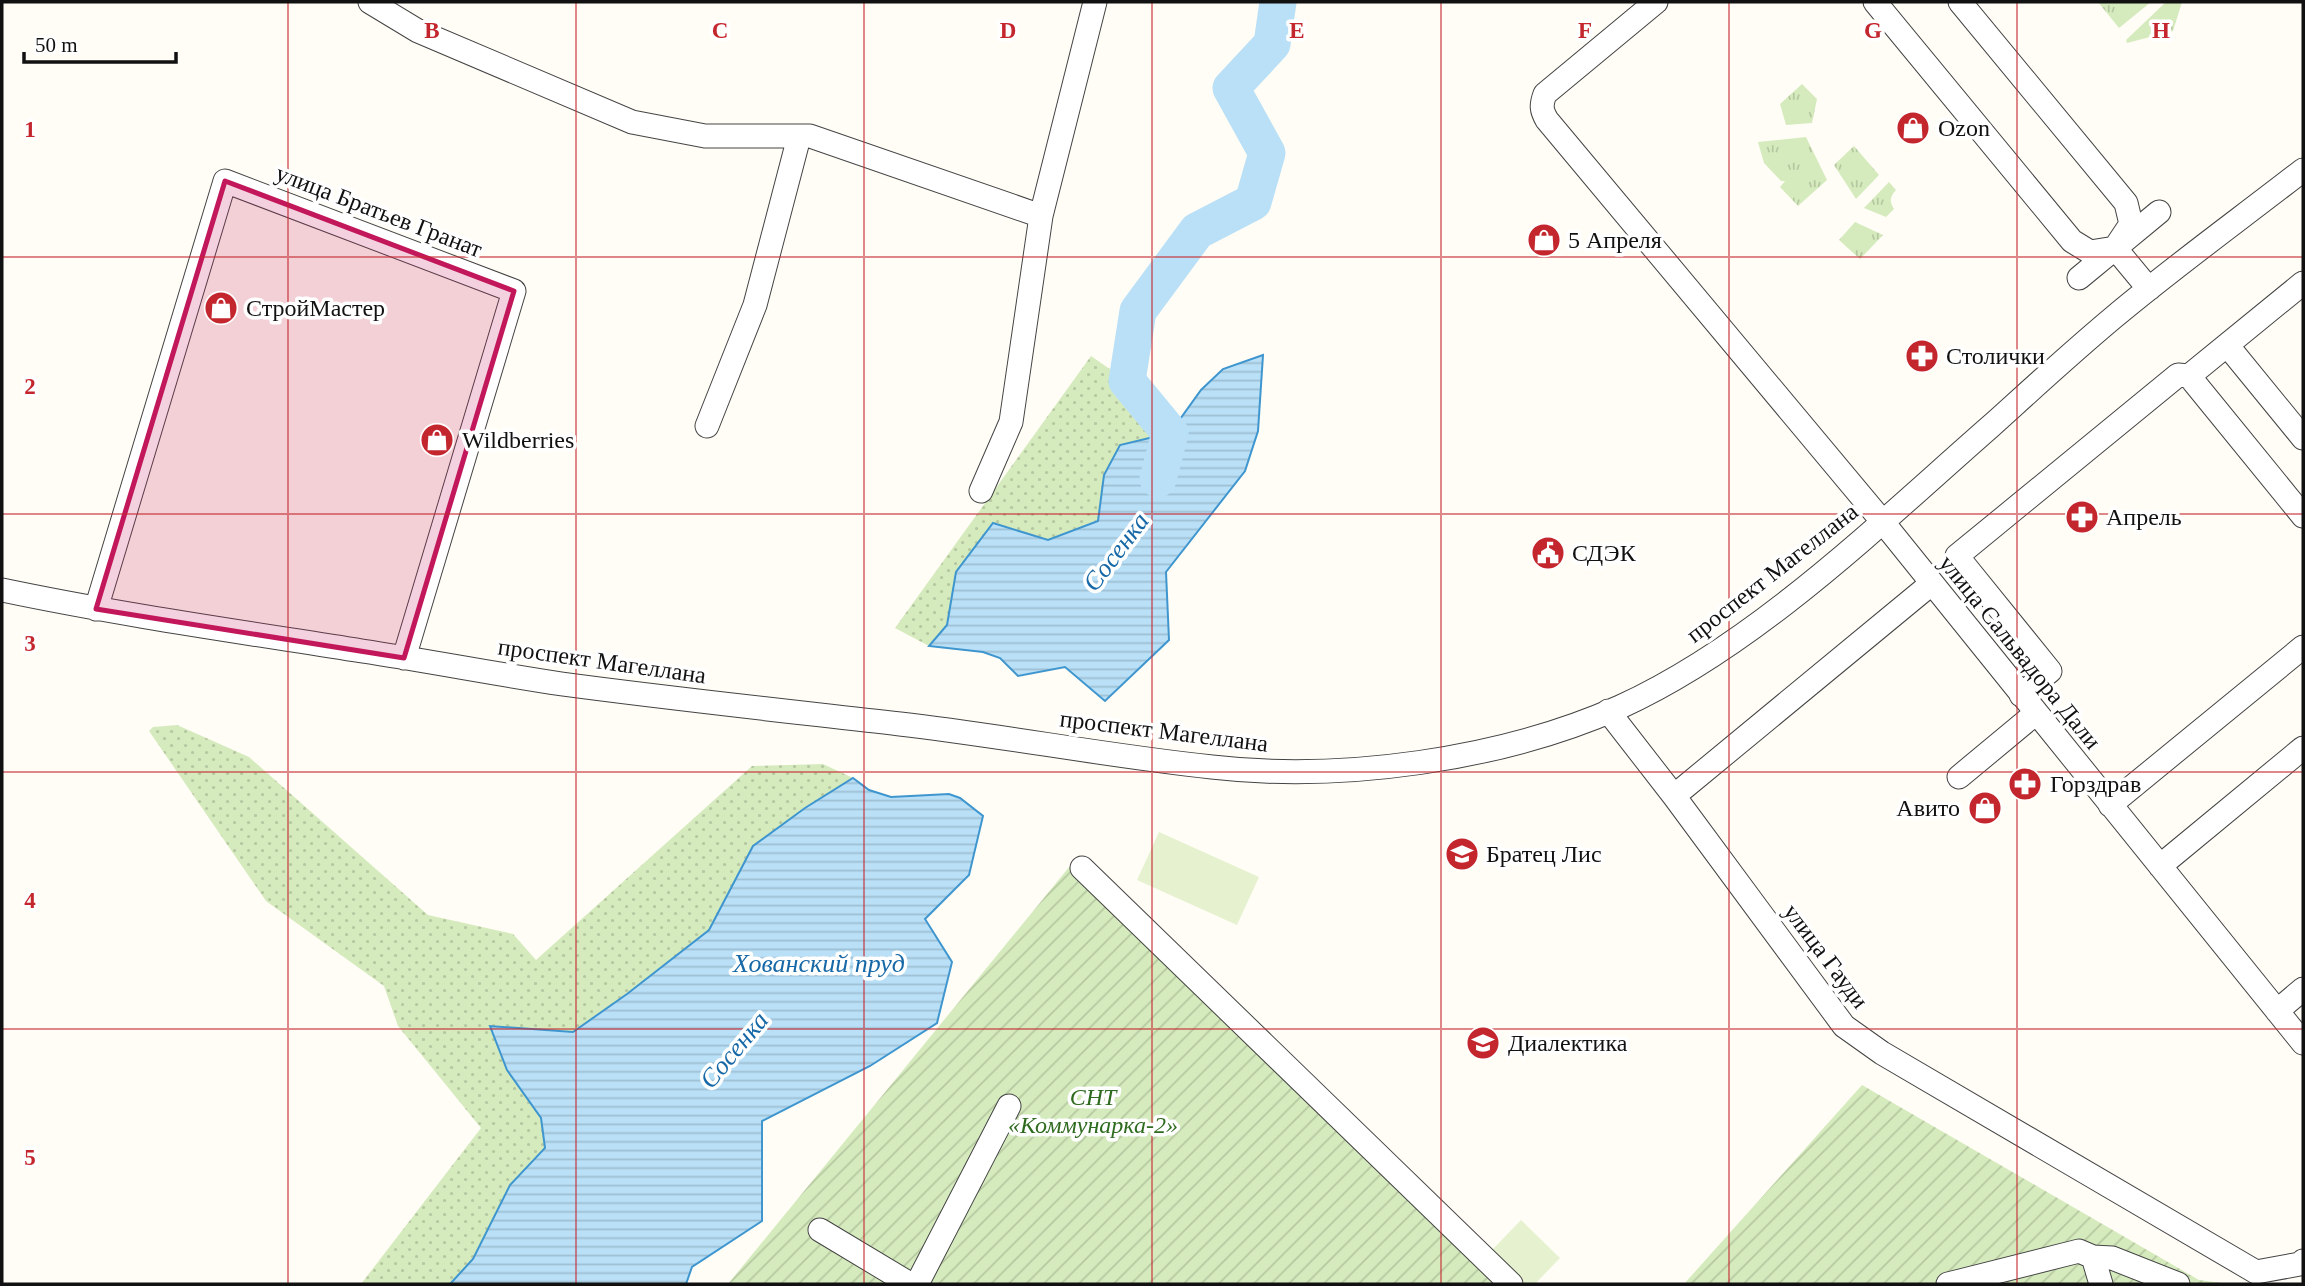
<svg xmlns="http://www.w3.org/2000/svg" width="2305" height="1286" font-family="'Times New Roman',serif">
	<defs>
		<pattern id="grass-dots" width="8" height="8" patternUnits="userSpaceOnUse" patternTransform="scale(1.75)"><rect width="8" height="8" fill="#d5ebbd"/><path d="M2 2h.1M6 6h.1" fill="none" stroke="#b6c8a1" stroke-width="1.8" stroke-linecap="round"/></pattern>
		<pattern id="park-tufts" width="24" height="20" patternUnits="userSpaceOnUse" patternTransform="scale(1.75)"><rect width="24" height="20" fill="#d5ebbd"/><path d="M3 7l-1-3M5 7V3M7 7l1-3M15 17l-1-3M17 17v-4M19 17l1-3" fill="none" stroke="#b6c8a1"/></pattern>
		<pattern id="garden-furrows" width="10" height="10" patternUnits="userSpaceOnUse" patternTransform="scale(1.75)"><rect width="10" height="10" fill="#d5ebbd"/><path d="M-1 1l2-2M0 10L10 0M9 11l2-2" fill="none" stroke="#b6c8a1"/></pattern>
		<pattern id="water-rules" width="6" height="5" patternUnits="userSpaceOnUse" patternTransform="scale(1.75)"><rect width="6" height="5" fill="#b9e0f7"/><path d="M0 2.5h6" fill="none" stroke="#9ebfd3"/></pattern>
	</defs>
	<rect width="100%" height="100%" fill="#fffdf5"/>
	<path fill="url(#grass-dots)" d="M1091,356L1127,381L1170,433L1120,445L1104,475L1098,520L1049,540L993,523L956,572L947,625L929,646L895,628Z
		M177,725L249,757L428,915L513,934L536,960L752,766L823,764L853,778L805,808L753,846L709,930L626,994L573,1032L490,1026L507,1070L541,1118L545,1148L510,1185L473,1259L450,1284H361L481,1128L398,1026L384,986L266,901L149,731L153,727Z"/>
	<path fill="url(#park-tufts)" d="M2098,2H2151L2119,28Z
		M2166,2H2182L2173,31L2127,43L2126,40Z
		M1802,84L1817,99L1812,123L1786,125L1780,104Z
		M1806,137L1827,180L1798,206L1780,187L1785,181H1781L1764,163L1758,142Z
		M1854,146L1879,175L1856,199L1834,165Z
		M1889,182L1896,190C1890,197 1889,201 1894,209L1886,217L1864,208Z
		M1855,222L1883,235L1860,259L1839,240Z"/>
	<path fill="url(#garden-furrows)" d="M1079,855L1522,1284H728Z
		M1862,1085L2199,1280L2229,1284H1684Z"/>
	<path fill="#e6f2cf" d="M1159,832L1259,877L1237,925L1137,880Z
		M1521,1220L1560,1258L1535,1284H1525L1491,1251Z"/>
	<path fill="url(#water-rules)" stroke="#3f96cf" stroke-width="2" d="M1263,355L1258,431L1245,471L1166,572L1169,640L1105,701L1065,667L1018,676L1000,658L983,652L929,646L947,625L956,572L993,523L1048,540L1098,521L1104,475L1120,445L1170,433L1201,390L1223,369Z
		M853,778L869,790L891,797L949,794L960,798L983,816L969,875L925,919L952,962L937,1023L870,1066L762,1121V1221L692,1267L686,1284H450L473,1259L510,1185L545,1148L541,1118L507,1070L490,1026L573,1032L627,994L709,930L753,846L805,808Z"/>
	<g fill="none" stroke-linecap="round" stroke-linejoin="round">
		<path stroke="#b9e0f7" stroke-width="37" d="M1158,479L1170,433L1127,381L1138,311L1197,231L1253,202L1267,153L1231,88L1272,44L1278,2"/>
		<defs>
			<path id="minor" d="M370,2L418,31L632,122L705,136H810L1041,216L1095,2
				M1656,2L1545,94C1541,105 1541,110 1547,120L1882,521L2303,1043
				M1875,2L2072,241L2090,252L2115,248L2131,224L2126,203L1960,2
				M2115,248L2149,289
				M2079,278L2159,212
				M2227,345L2303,438
				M2189,376L2303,516
				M707,426L755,305L799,137
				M981,491L1011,422L1041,216
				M1931,584L1674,796L1844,1026L1882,1053L2256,1272L2300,1264L2303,1261
				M2,590C121,615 242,632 362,651C429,661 495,674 562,684C674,699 787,711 900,724C1004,736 1108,756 1212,767C1341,782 1501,760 1620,707C1756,645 1879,524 1991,426C2032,389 2072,352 2114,317C2175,266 2240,219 2303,170
				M96,609L225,181L514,291L404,658
				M2021,695L2050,671L1957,556L2178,375L2189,376L2303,283
				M1608,711L1674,796
				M1959,777L2036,713
				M2110,805L2303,647
				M2160,866L2303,748
				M1082,868L1511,1284
				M2277,1011L2303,989
				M820,1230L910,1284
				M2093,1257L2112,1258L2178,1284
				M917,1284L1009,1106
				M1948,1284L2079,1251L2093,1257L2101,1284"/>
		</defs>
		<use href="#minor" stroke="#444" stroke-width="25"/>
		<use href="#minor" stroke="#fff" stroke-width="23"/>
	</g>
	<path fill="#c2185b" fill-opacity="0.2" stroke="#c2185b" stroke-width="5" stroke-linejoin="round" d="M225,181L514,291L404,658L96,609Z"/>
	<path fill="none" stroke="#c4262e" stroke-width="2" stroke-opacity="0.55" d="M288,2V1284M576,2V1284M864,2V1284M1152,2V1284M1441,2V1284M1729,2V1284M2017,2V1284M2,257H2303M2,514H2303M2,772H2303M2,1029H2303"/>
	<defs>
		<symbol id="shop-disc" viewBox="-11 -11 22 22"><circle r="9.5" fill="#c4262e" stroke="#fff"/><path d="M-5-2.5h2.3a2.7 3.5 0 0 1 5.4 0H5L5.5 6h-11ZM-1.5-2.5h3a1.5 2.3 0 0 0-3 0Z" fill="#fff"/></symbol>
		<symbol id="pharmacy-disc" viewBox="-11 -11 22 22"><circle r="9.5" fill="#c4262e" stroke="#fff"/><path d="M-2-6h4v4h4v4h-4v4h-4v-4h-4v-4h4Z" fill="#fff"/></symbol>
		<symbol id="civic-disc" viewBox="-11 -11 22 22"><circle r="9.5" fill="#c4262e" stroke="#fff"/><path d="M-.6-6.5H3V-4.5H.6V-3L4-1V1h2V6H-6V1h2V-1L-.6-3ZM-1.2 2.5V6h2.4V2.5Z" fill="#fff"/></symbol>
		<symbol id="school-disc" viewBox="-11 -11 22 22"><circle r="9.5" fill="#c4262e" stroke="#fff"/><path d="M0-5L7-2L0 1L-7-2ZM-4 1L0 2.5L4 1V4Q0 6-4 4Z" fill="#fff"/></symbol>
	</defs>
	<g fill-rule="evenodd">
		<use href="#shop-disc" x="1894" y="109" width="38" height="38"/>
		<use href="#shop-disc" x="1525" y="221" width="38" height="38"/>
		<use href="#shop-disc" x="202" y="289" width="38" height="38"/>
		<use href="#pharmacy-disc" x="1903" y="337" width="38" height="38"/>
		<use href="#shop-disc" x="418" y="421" width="38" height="38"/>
		<use href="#pharmacy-disc" x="2063" y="498" width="38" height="38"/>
		<use href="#civic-disc" x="1529" y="534" width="38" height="38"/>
		<use href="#pharmacy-disc" x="2006" y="765" width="38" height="38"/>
		<use href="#shop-disc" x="1966" y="789" width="38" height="38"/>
		<use href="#school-disc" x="1443" y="835" width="38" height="38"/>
		<use href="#school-disc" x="1464" y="1024" width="38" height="38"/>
	</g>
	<g text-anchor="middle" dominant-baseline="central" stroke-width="7" stroke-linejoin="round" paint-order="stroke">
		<g font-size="24" fill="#111" stroke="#fff" text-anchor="start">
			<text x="1938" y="128">Ozon</text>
			<text x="1568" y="240">5 Апреля</text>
			<text x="246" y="308">СтройМастер</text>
			<text x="1946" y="356">Столички</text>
			<text x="462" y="440">Wildberries</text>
			<text x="2106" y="517">Апрель</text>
			<text x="1572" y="553">СДЭК</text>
			<text x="2050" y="784">Горздрав</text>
			<text x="1960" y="808" text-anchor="end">Авито</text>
			<text x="1486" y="854">Братец Лис</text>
			<text x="1508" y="1043">Диалектика</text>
		</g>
		<g font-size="24" fill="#111" stroke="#fff">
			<text transform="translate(379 211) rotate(21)">улица Братьев Гранат</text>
			<text transform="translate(1772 573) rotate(-38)">проспект Магеллана</text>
			<text transform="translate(2020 652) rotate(51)">улица Сальвадора Дали</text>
			<text transform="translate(602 661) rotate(8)">проспект Магеллана</text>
			<text transform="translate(1164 731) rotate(7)">проспект Магеллана</text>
			<text transform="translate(1826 956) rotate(53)">улица Гауди</text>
		</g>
		<g font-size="24" font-style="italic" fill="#2f6b1f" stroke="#fff">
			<text x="1093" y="1097">СНТ<tspan x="1093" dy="28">«Коммунарка-2»</tspan></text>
		</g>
		<g font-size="26" font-style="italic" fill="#1768a6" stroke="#fff">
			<text transform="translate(1116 552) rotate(-53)">Сосенка</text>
			<text x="819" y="963">Хованский пруд</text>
			<text transform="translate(734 1050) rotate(-50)">Сосенка</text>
		</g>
	</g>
	<g font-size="23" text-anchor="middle" font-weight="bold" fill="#c4262e" stroke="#fff" stroke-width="7" stroke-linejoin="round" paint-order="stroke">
		<text x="432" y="38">B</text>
		<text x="720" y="38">C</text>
		<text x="1008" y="38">D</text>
		<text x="1297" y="38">E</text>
		<text x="1585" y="38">F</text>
		<text x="1873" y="38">G</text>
		<text x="2161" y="38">H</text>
		<text x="30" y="137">1</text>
		<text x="30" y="394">2</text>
		<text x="30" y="651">3</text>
		<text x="30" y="908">4</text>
		<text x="30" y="1165">5</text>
	</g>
	<rect width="2305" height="1286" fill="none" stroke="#111111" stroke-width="7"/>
	<path d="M24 52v10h152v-10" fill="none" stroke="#111111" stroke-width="3.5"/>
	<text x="35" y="52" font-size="21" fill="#111111" stroke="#ffffff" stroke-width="5" paint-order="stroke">50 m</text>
</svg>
